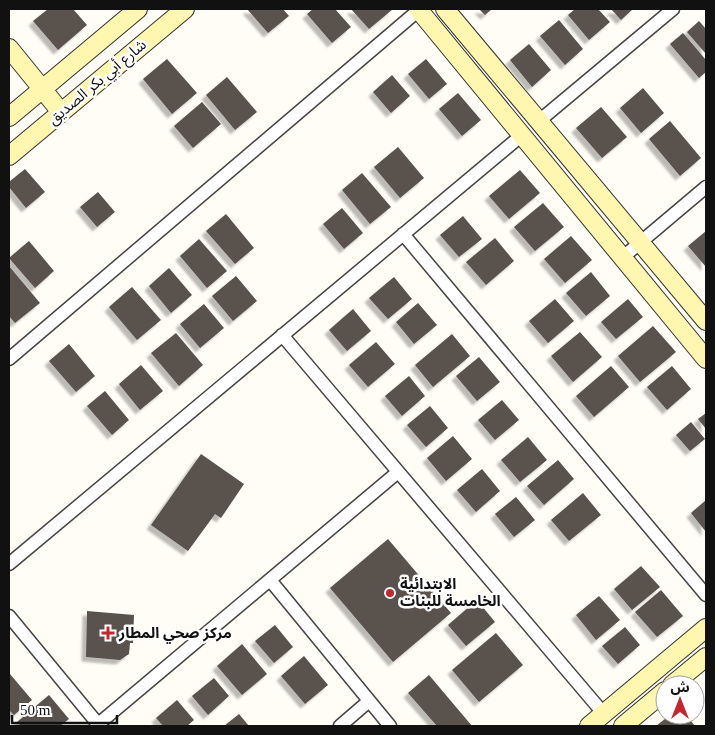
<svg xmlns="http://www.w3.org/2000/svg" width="715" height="735" font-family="'Times New Roman','Noto Sans Arabic',serif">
	<defs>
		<filter id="shadow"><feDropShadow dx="-4.5" dy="4.5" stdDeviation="1" flood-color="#0004"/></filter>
	</defs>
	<rect width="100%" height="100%" fill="#fffdf5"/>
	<path fill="#5a524d" filter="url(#shadow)" d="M48,9H73L87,25L58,50L33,21Z
		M247,9H283L289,16L268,33Z
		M313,9H335L351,27L332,43L307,14Z
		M351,9H393L369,29Z
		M479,9H492L485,15Z
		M575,9H598L610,22L589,40L568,15Z
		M611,9H633L621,20Z
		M559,20L583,49L565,65L540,36Z
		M699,21L706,29V54L687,32Z
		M683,33L706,60V72L699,78L670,44Z
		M529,44L551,70L532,87L510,60Z
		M167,59L197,93L172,114L143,79Z
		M426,59L447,84L429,99L408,74Z
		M392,75L410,96L391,113L373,92Z
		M227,77L257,112L235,130L206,95Z
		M643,88L664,113L641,133L620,108Z
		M458,93L481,120L462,136L439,109Z
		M202,102L221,124L193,148L174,126Z
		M601,107L627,137L602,158L576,128Z
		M670,121L701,158L680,176L649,139Z
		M398,147L424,178L400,198L374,167Z
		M25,169L45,192L26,208L9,187V182Z
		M520,170L540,193L509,219L489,196Z
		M362,173L391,207L370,224L342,190Z
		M98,192L115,212L97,227L80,207Z
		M543,203L564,227L535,251L514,227Z
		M342,208L363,233L344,249L323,224Z
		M226,214L254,248L235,264L206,231Z
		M463,216L482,239L459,257L440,235Z
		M706,231V267L688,246Z
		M571,236L592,260L565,283L544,259Z
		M495,238L514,261L486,285L466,262Z
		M199,239L227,271L207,288L180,256Z
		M29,241L54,271L35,288L9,258Z
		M9,266L40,303L15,323L9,316Z
		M169,268L192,295L171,313L149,286Z
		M591,272L610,296L586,316L566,293Z
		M236,276L257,301L233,321L212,296Z
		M394,277L412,299L388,319L369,298Z
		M132,287L161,320L137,340L109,307Z
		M555,299L574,321L548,343L529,321Z
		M628,299L643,317L616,339L601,322Z
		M418,303L437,325L414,344L396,322Z
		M204,304L224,328L200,348L180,324Z
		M353,309L371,331L347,351L329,330Z
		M653,326L676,352L640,382L618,356Z
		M580,332L602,357L573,382L551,356Z
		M176,333L203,365L179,386L151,353Z
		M452,334L470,356L433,387L415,365Z
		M376,342L395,364L368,387L349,365Z
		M69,344L95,376L76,392L49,361Z
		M479,357L500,382L477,401L456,376Z
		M141,365L163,391L140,410L119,384Z
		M611,366L629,387L594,417L576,396Z
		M672,366L691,389L667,410L647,387Z
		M409,376L425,396L402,416L385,396Z
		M105,391L129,420L112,435L87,406Z
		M502,400L519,420L495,440L478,420Z
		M430,406L448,428L426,447L407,425Z
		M706,413V429L698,419Z
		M691,422L705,439L690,451L676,435Z
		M453,436L472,459L446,481L427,458Z
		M528,437L547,460L520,482L501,460Z
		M201,454L244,484L221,518L215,514L188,551L151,525Z
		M558,460L574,479L544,505L527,486Z
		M482,469L500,491L476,512L457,490Z
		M583,493L601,515L569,541L551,520Z
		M516,497L535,520L514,537L495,514Z
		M706,500V532L691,513Z
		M388,539L451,613L393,662L330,588Z
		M641,566L660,587L632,610L614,589Z
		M661,590L683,616L657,637L635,612Z
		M599,596L620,620L596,640L576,615Z
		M477,600L495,622L466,646L448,625Z
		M87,611L134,615L133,643H130L129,654L120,660L86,657Z
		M275,625L293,647L274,663L255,641Z
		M625,627L640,645L618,664L602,646Z
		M496,633L523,665L479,702L452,670Z
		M242,644L267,674L242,695L217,666Z
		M304,656L328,685L305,704L281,676Z
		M10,674L32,700L14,715L9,710V675Z
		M429,675L472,726H437L408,693Z
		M214,678L229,696L208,715L192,696Z
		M49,695L69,719L60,726H21L17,722Z
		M177,700L194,720L187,726H163L156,718Z
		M239,714L249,726H224Z
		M670,715H686L695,726H656Z"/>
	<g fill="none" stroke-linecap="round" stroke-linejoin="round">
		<defs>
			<path id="street" d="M539,121L673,9
				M403,234L706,595
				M623,257L706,187
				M282,335L604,714
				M9,359L420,9
				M9,564L522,135
				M270,580L390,726
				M9,616L98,724
				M96,726L398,472
				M340,726L369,701"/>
			<path id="secondary" d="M418,9L706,359
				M445,9L706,321
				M9,48L61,112
				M9,117L138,9
				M9,156L185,9
				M672,685L706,657
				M589,726L706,628
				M623,726L665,691"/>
		</defs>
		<use href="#street" stroke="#444" stroke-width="15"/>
		<use href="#secondary" stroke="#333" stroke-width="20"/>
		<use href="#street" stroke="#fff" stroke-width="12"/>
		<use href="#secondary" stroke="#fff6b0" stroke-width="18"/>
	</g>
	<g fill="#c4262e" stroke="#fff" stroke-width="2">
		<circle cx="390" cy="593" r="5"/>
		<path d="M105.5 625.5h5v5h5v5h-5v5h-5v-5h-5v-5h5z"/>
	</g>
	<g text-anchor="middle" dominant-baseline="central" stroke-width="5" stroke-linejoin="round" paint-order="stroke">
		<g font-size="15" fill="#111" stroke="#fff">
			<text transform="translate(97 82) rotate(-40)">شارع أبي بكر الصديق</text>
		</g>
		<g font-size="15" font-weight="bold" fill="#111" stroke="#fff" text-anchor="start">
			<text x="400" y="584">الابتدائية<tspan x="400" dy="17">الخامسة للبنات</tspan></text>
			<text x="119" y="633">مركز صحي المطار</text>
		</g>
	</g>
	<rect width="715" height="735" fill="none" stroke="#111111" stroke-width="20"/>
	<g transform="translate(680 700)"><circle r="24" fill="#ffffff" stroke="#a0a0a0"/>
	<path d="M0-4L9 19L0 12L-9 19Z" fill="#c4262e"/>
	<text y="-8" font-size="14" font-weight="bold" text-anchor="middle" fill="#111111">ش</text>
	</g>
	<path d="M12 715v8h105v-8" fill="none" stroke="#111111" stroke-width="2.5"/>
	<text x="20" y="715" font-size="15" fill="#111111" stroke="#ffffff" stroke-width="4" paint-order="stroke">50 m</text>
</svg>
